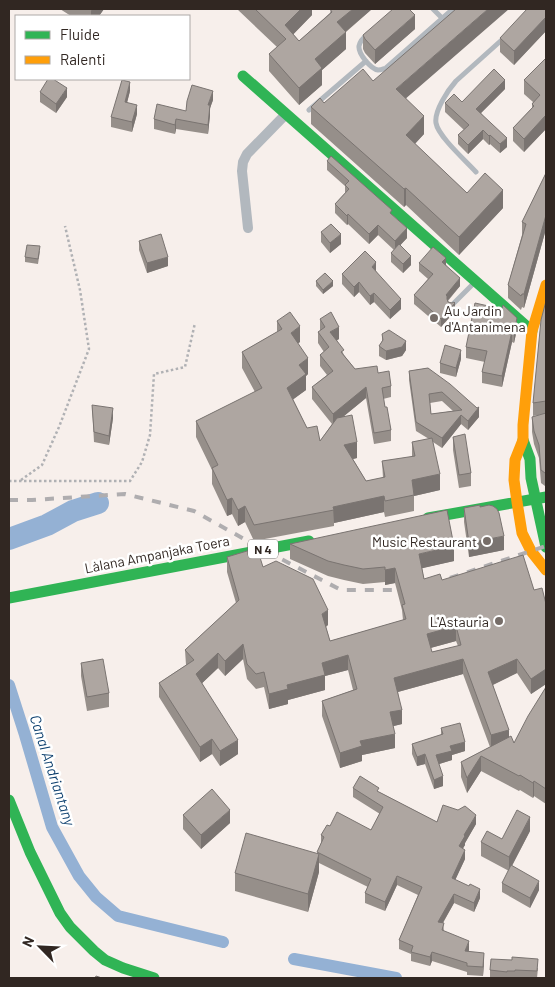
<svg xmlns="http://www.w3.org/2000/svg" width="555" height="987" font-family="Barlow,sans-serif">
	<rect width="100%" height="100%" fill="#f7efeb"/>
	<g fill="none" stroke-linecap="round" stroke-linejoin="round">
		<path stroke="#94b1d4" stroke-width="12" d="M9,685L25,735L52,827L79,876L96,897L118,916L223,942
			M294,959L396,978"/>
		<path stroke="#94b1d4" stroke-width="22" d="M9,539L47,525L73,511L98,503"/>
		<path stroke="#b0b1b4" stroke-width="2.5" stroke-dasharray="2.5 2.5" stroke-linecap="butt" d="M21,480L42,465L59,427L89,349L80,290L65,226
			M9,481H130L142,462L150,435L154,374L185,367L195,323"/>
		<path stroke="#b2b8be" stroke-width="5" d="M433,9L442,18
			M368,34C364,37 360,41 359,46C358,54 371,69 378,70C381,70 383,69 386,68L453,9
			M309,110L366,61
			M476,172C466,161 438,136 436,123C434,111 448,90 456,81L505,37
			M451,306L475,282"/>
		<path stroke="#b2b8be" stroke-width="10" d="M248,228L242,171L243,162L247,154L286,114"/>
		<path stroke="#30b455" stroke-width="11" d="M243,76L532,331
			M523,440L530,459L531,478L546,547
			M428,518L546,497
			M9,598L309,541
			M9,800L30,852L60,913L70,927L94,951L105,960L123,968L154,978"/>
		<path stroke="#ff9f0a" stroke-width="11" d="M546,285L532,331L523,425V440L515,460L514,480L517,502L522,533L531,551L546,570"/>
		<path stroke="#afadaf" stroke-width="4" stroke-dasharray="9 9" stroke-linecap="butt" d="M9,500H32L125,494L194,511L262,549L341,590H412
			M450,578L546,546"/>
	</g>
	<path fill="#968f8a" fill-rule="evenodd" d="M60,9H104L99,16H71Z
		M237,9H312V15L293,34L299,41L330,13L331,9H372L346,32V49L322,70V85L299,105L269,71V54L277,47Z
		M546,9V31L514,65L500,52V38Z
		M415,29L375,64L365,53L363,49V35Z
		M546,58V131L545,130L524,152L513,141V128L532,108V104L533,102L524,94V80Z
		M373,81L406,98L424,134L415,144L467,193L503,208L459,255L406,205L404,207L311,124V107L324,103Z
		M505,89L481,113L507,147L500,153L490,144L489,145L483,139L468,154L458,144V135L464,130L445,112V103L462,102Z
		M130,91L127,102L137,114L132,132L111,127V117Z
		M40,92L67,97L56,113L40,102Z
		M213,100L210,108V115L208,134L176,129L175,134L154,129V119L186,111Z
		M327,161L392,215L407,238L400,245L411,265L403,273L391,262V253L394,250L378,235L369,244L348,224L347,225L335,213V204L345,193V186L327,170Z
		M546,173V229L524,308L522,307L521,310L508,298V285L522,235V222Z
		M321,232L341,244L330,253L321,242Z
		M139,241L168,266L147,273L139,250Z
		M40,251L38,264L25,262V257Z
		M419,263L446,265L460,286L448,301L455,311L441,327L414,304V295L428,279L419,271Z
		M376,271L401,309L390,319L374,302L370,305L359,292L354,297L342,284V274Z
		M316,281L333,286L323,294L316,286Z
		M546,301V486H545L541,483L539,458L534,444L532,432V417L544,414L533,416V403Z
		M320,319L339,339L337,340L344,355L355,369L378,373L391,386V397L383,399L385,407L391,430V441L374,444L366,398L344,416L357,458L353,459L366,481L383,478L382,461L412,457V442L429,439L416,431L409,380V371L428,368L479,417L468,430L461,424L442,448L433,442L440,490L414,496V511L385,517L384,512L334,523V526L254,541L245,522L238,526L232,514L227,516L212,484V470L196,437V421L255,392L242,368V352L277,332V321L300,342L298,343L308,374L306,376V390L293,399L307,428L320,441L332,424L312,399V387L327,375L320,366V355L324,352L318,343V332L320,331ZM442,401L453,411L431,414L430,403Z
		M517,329L514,343L512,342L502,387L482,383V372L485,362L466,358V347Z
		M382,334L406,350L402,356L386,360L379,356V346L382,341Z
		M461,359L456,377L440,373V363Z
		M92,405L113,418L109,445L94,442Z
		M453,437L471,473V486L459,488L453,450Z
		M480,507L504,550L469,557L464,522V508Z
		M290,544L454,561L422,568L424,579L442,580L534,590L546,604V684L531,694L517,673L493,685L509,737L514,743L546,687V804L534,796L533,798L520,790L519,791L481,771L467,793L461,777V762L490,747L463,674L398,692L402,724L393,726L395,748L362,755V761L340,768L322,716V701L353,690L348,670L325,676V690L288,700V704L269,709L264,687L256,689L247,679L243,659L225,676L218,668L202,683L238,754L220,766L212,754L200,762L159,697V683L186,665L185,650L236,603L227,572V557L263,567L328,625L326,627L330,641L403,620L402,610L395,583L385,585V582L363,584L344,580L328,576L290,559ZM456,641L458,646L432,652L430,648Z
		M81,663L109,693V707L87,711L81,676Z
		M441,728L465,751L452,755V760L439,764L443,786L434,789L425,764L417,766L412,754V744L441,735Z
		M353,788L379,792L437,822L476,824L465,843V845L463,848L465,859L455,880L480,898L474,912L454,903L443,923L444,931L469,950L468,952L484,962L483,976L467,975V972L432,961L430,966L411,961V954L399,949V940L418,895L397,885L385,911L365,903V893L368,887L319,863V872L308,912L235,891V873L317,854L321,843V835L330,826L371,830L380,814L353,797Z
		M183,815L230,823L201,849L183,829Z
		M530,831L512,866L539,890L530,908L502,892V883L509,871L481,856V842L502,839Z
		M538,968L537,978H490V970Z"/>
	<path fill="#7a7471" d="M92,9H104L99,16H91V11Z
		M301,9H312V15L286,42L285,25Z
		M353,9H372L337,39V22Z
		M488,9H509L396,107V89Z
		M415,15V29L375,64V50Z
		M546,17V31L514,65V51Z
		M346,32V49L322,70V85L299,105V88L315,59Z
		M505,80V89L476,118V109Z
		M130,82V91L125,111V102Z
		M67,88V97L56,113V104Z
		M213,91V100L210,108V115L208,134V105Z
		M137,105V114L132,132V122Z
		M424,116V134L406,153V135Z
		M545,116V130L524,152V139Z
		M176,119V129L175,134V125Z
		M483,130V139L468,154V145Z
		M490,135V144L489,145V136Z
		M507,138V147L500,153V144Z
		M406,188V205L404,207V189Z
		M503,190V208L459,255V237Z
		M348,214V224L347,225V216Z
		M546,215V229L524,308V294Z
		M378,225V235L369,244V234Z
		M407,228V238L395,251V241Z
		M341,234V244L330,253V243Z
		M411,256V265L403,273V264Z
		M168,257V266L147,273V263Z
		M446,258V267L442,262Z
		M376,262V272L372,267Z
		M460,278V286L447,301L446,295Z
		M333,281V286L323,294V290Z
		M359,282V292L354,297V287Z
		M374,293V302L370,305V296Z
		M401,299V309L390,319V310Z
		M455,303V311L441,327V319Z
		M517,318V329L514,343V331Z
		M300,326V342L291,348V333Z
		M339,327V339L330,344V332Z
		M512,331V342L502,387V376Z
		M406,341V350L402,356L386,360V351Z
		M461,350V359L456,377V368Z
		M308,358V374L306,376V390L287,404V388L299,365Z
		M366,387V398L333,425V414Z
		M479,407V417L468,430V421Z
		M113,408V418L109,445V436Z
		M461,415V424L442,448V438Z
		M357,442V458L344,461V445Z
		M440,474V490L414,496L412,480Z
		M384,496V512L334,523L333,507Z
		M232,498V514L227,516V500Z
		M245,506V522L238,526V510Z
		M504,536V550L469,557V543Z
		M454,546V561L419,569V554Z
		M395,568V583L385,585V570Z
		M328,610V625L322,628V614Z
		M456,626V641L427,649V634Z
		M243,644V659L225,676V661Z
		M218,653V668L196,689V674Z
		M348,655V670L325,676V690L288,700V704L269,709V694L287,685L322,663Z
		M463,659V674L394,693V678Z
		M517,659V673L488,687V672Z
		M546,669V684L531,694V679Z
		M402,710V724L390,727V712Z
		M509,730V745L491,750V735Z
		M395,734V748L362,755V761L340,768V753L360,741Z
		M212,739V754L200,762V747Z
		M238,740V754L220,766V751Z
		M465,742V751L452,755V760L436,765V755L450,746Z
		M425,754V764L417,766V757Z
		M481,756V771L467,793V778Z
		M443,776V786L434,789V780Z
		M534,781V796L533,798V783Z
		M230,810V823L201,849V835Z
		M476,815V824L465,843V845L459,855V846L464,835Z
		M530,817V831L509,871V857Z
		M465,850V859L452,887V878Z
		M319,854V872L308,912V894Z
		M397,876V885L385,911V902Z
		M539,881V890L530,908V898Z
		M480,889V898L474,912V903Z
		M454,894V903L438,931V922Z
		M469,941V950L465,961V951Z
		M432,952V961L430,966V957Z
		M484,953V962L483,976V967Z"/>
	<path fill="#aea6a1" stroke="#7a7471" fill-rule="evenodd" d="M255,9H301L285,25L299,41L332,12L330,9H353L337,22L346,32L315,59L322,68L299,88L269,54L286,39Z
		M393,9H409L415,15L375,50L365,39L363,35Z
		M456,9H488L396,89L424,116L406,135L467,193L485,173L503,190L459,237L406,188L404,189L311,107L320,98L324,103L363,69L373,81Z
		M527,9H546V17L514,51L500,38Z
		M546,58V118L545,116L524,139L513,128L534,106L532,104L540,95L524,80Z
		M494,69L505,80L476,109L507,138L500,144L490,135L489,136L483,130L468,145L458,135L469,125L445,103L454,94L462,102Z
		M48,79H53L67,88L56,104L40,92Z
		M122,80L130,82L125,102L137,105L132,122L111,117Z
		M192,85L213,91L208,105H210L208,125L176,119L175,125L154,119L157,104L186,111L187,101Z
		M331,156L392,210L390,213L407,228L395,241L378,225L369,234L348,214L347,216L335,204L349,189L345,185L349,181L327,161Z
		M546,173V215L524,294H522L521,296L508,285L526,224L522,222Z
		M331,224L341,234L330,243L321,232Z
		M161,234L168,257L147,263L139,241Z
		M399,244L411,256L403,264L391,253Z
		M27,245L40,246L38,259L25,257Z
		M433,247L446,258L442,262L460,278L446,295L447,296V299L448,302L452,303L454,302L455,303L441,319L414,295L433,274L419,263Z
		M365,251L376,262L372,267L401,299L390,310L374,293L370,296L359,282L354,287L342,274Z
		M325,273L333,281L323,290L316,281Z
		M546,301V401L533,403L541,320Z
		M475,303L502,309L503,305L517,318L514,331H512L502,376L482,372L487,351L466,347Z
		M290,312L300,326L291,333L308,358L299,365L306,374L287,388L307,428L317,426L320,441L337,418L352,415L357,442L344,445L366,481L385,477L382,461L415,456L412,442L432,438L440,474L412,480L414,495L385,501L384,496L333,507L334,510L254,525L245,506L238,510L232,498L227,500L212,468L218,465L196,421L262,388L242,352L282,329L277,321Z
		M331,312L339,327L330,332L344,350L341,352L355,369L377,366L378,373L389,371L391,386L382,388L385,407H387L391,430L374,433L366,387L333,414L312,387L333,371L320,355L329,347L318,332L325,327L320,319Z
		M389,330L406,341L402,347L386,351L379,346L383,340L382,334Z
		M445,345L461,350L456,368L440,363Z
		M428,368L450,384L477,408L479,407L468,421L461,415L442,438L416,422L409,371ZM442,392L462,410L431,414L429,394Z
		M92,405L113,408L109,436L94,432Z
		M546,413V473H545L541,470L539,445L534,431L532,417Z
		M465,434L471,473L459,475L453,437Z
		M480,505V507L489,505L493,506L497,509L499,513L504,536L469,543L464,508Z
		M447,510L454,546L419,554L424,579L440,574L442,580L523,555L534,590L542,588L546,604V669L531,679L517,659L488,672L509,730L491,735L463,659L394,678L402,710L390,712L395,734L360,741L362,746L340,753L322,701L357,689L348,655L322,663L325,675L287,685L288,689L269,694L264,672L256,674L247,664L243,644L225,661L218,653L196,674L238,740L220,751L212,739L200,747L159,683L194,660L185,650L239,600L227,557L257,548L263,567L276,561L313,579L328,610L322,614L330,641L406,619L402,605L405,604L395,568L385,570V567L363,569L344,565L328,561L290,544ZM456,626L461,645L432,652L427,634Z
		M103,659L109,693L87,697L81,663Z
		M546,687V789L534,781L533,783L520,775L519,776L481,756L467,778L461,762L511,736L514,743L528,716Z
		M460,723L465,742L450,746L452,751L436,755L443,776L434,780L425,754L417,757L412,744L443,734L441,728Z
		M360,776L379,788L377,791L437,822L443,805L458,810L465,806L476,815L464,835L465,836L459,846L465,850L452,878L469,886L470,884L480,889L474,903L454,894L438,922L444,923L442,930L469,941L465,951L484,953L483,967L467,966V963L432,952L430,957L411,952L413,946L399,940L422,887L397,876L385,902L365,893L371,879L317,852L324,837L321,835L327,825L330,826L337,812L371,830L383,807L353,788Z
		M212,789L230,810L201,835L183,815Z
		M517,810L530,817L509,857L481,842L487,831L502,839Z
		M246,833L319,854L308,894L235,873Z
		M511,865L539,881L530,898L502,883Z
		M512,957L538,959L537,971L515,970V971H507V972L490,970L491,959L512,960Z
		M96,976L102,978H95Z"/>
	<g fill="#766d68" stroke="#fff" stroke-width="2">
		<circle cx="434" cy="318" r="5"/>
		<circle cx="487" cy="541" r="5"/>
		<circle cx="499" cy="621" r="5"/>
	</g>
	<g text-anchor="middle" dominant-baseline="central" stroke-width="5" stroke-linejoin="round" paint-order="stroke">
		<rect fill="#fff" stroke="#6f6864" stroke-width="1" x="248" y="539.5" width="30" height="19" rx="4"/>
		<g font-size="12" font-weight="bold" fill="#312722">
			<text x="263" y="549">N 4</text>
		</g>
		<g font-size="14" fill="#312722" stroke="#fff" text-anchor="end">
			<text x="444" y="310" text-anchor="start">Au Jardin<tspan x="444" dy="16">d'Antanimena</tspan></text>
			<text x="477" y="541">Music Restaurant</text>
			<text x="489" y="621">L'Astauria</text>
		</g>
		<g font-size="14" fill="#312722" stroke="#fff">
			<text transform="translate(157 554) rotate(-11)">Làlana Ampanjaka Toera</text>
		</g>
		<g font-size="15" font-style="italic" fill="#0c3f6e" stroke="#fff">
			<text transform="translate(53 770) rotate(72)">Canal Andriantany</text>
		</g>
	</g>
	<rect width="555" height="987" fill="none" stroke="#312722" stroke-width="20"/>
	<rect x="15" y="15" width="175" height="65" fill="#ffffff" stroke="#ada9a7"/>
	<rect x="25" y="31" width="25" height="8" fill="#30b455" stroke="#ada9a7"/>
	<text x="60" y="40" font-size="15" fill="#312722">Fluide</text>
	<rect x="25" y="56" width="25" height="8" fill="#ff9f0a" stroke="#ada9a7"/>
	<text x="60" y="65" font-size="15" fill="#312722">Ralenti</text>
	<g transform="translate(40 947) rotate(294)" stroke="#ffffff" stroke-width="4" paint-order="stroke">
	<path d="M0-4L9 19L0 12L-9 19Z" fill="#312722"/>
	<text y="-8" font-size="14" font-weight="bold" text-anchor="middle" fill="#312722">N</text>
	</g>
</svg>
